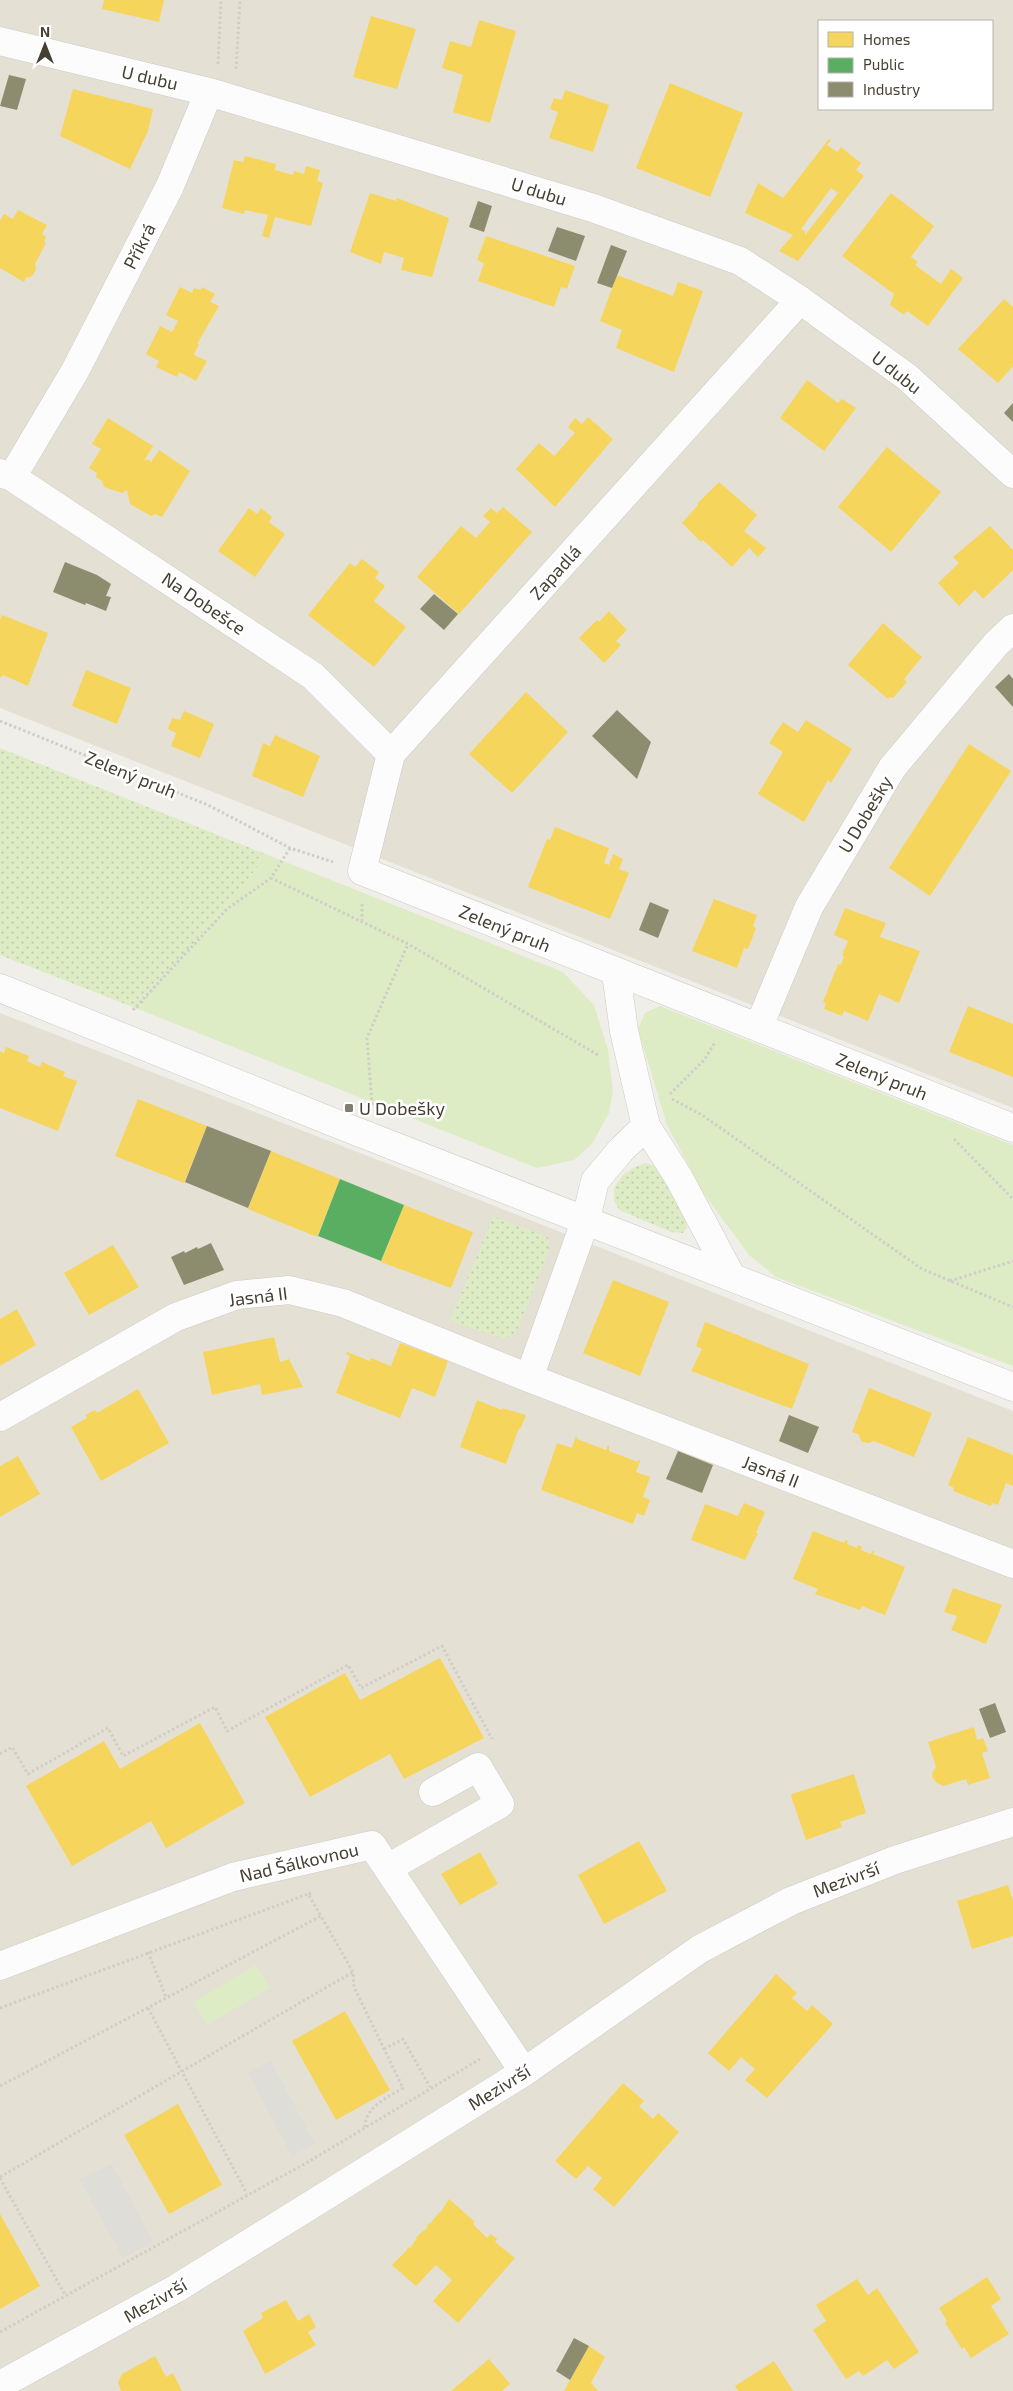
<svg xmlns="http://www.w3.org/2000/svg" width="1013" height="2391" font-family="'Exo 2',sans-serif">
	<defs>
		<pattern id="grass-dots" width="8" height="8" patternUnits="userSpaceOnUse" patternTransform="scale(1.25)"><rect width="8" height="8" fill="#ddecc5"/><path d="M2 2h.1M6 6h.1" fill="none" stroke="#bfcbaa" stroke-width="1.8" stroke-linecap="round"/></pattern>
	</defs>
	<rect width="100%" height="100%" fill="#f0eee8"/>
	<path fill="#e5e0d4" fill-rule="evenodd" d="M0,0H1013V1108L0,708ZM819,21H992V109H819Z
		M0,1013L409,1172L1013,1411V2391H0Z"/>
	<path fill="url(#grass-dots)" d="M0,748L268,855L138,1009L0,955Z
		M645,1163L656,1166L684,1213L687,1227L683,1233L671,1232L619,1210L614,1200V1188L622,1176L633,1168Z
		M493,1216L548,1237L549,1251L516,1333L503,1339L450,1321Z"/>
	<path fill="#ddecc5" d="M268,855L563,972L594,1005L608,1050L613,1091L609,1113L592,1144L574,1160L537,1168L138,1009Z
		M660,1006L1013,1145V1366L776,1277L749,1255L704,1194L667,1125L638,1029L645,1013Z
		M256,1965L270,1988L207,2025L194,2002Z"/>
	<path fill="#dfddd8" d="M271,2061L315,2144L292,2156L248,2073Z
		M112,2164L153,2242L123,2258L79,2179Z"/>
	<path fill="#f6d55c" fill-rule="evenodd" d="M104,0H164L159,22L102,9Z
		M371,16L416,29L397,89L353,77Z
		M479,20L516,31L490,123L453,112L463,75L442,68L450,41L471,47Z
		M670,83L743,113L710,197L636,168Z
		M73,89L153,109L148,131L130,169L60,136Z
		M565,90L609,105L593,152L549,138L558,112L550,109L554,98L562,100Z
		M829,139L831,140L827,145L837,152L841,147L861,163L856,170L864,176L798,261L779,251L793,235L745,213L758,183L783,198ZM831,188L838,193L805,235V231L801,229Z
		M245,156L276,164L275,170L293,175L294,171L304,174L306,166L320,170L317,181L323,183L311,226L275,217L269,238L262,236L268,215L245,210L244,214L222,208L234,160L243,162Z
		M370,193L396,201L397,198L449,218L432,277L401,270L404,258L384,252L381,264L350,252Z
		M891,193L934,226L911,257L918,262L915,265L941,284L951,269L963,278L928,326L907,311L904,315L890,305L894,294L842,256Z
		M18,210L47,225L42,234L46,237L44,242L46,243L35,264L36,270L32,276L26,278L24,282L0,268V221L4,214L13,219Z
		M486,236L575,266L567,289L561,287L554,307L478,281L484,263L477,260Z
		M617,275L673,296L678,282L703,291L674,372L616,348L622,330L600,321Z
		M180,287L192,293L194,288L201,290L202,287L215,294L210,302L219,306L197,344H199L194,355L207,361L196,381L179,372L177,377L156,367L159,361L146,354L160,326L172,332L178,321L166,315Z
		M1004,299L1013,307V366L998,383L958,349Z
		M807,380L838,403L842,399L856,408L824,451L780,418Z
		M588,417L613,439L555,507L516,469L539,443L554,456L575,433L568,427L575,418L582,424Z
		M108,418L153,446L144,461L148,459L151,462L159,450L190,471L162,517L155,514L151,516L130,504L127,490L122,493L104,487L102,481L96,477L97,473L89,468L101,449L92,444Z
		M887,447L941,492L891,552L838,507Z
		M719,482L757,515L744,531L766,548L758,557L749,548L732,567L703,540L701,542L682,523L698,505L697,504Z
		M503,507L532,532L459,614L417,577L461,526L476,538L490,522L483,516L491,508L497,513Z
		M249,508L257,514L261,508L272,517L269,522L285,534L255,577L218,551Z
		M990,526L1013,550V570L983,599L975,590L959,606L938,583L959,563L953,557Z
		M362,559L379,572L375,578L385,586L374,601L406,627L374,667L308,615L350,563L355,567Z
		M609,611L627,630L616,641L621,645L604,663L579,638L597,620L599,622Z
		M2,615L48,633L28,686L3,675L0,678V620Z
		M883,623L922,657L904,679L907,682L893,698L890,697L888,699L848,665Z
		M86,670L131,688L117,724L72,706Z
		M526,692L568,732L512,793L469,754Z
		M184,711L214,724L200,758L171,746L176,733L168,729L172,718L180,720Z
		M806,720L852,749L831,783L828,780L804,822L758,794L783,752L769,743L783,722L798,732Z
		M275,735L320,756L303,797L252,776L263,743L270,746Z
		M969,744L1011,771L930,896L889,868Z
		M555,827L609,848L604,863L609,865L613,854L623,859L619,869L629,873L610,919L528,887L547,839L550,840Z
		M714,899L757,915L753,926L756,928L748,949L744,948L737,968L692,951Z
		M845,908L886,923L880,937L920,951L899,1003L879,994L868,1021L844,1011L842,1016L824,1009L826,1003L823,1002L838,964L841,965L844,956L842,955L848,941L834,935Z
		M968,1006L1013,1024V1077L949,1052Z
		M6,1047L29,1056L27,1061L40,1067L42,1062L65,1072L63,1076L77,1081L58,1131L0,1108V1051L4,1053Z
		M138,1099L207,1126L184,1183L115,1156Z
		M271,1151L340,1179L317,1237L248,1209Z
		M404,1205L473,1232L451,1288L381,1262Z
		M113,1245L139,1287L89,1315L64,1273Z
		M613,1280L669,1302L640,1376L583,1353Z
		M17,1309L36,1345L0,1366V1319Z
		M705,1322L809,1364L792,1409L691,1371L702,1349L696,1346Z
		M274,1337L280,1362L289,1359L303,1387L262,1395L260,1384L212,1395L203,1352Z
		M400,1343L448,1361L435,1397L412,1388L400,1418L336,1393L350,1356L346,1354L347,1352L370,1361L371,1358L391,1366Z
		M869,1388L932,1413L914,1457L874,1441L869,1443L862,1442L858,1434L852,1432Z
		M138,1389L169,1443L101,1481L71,1427L87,1418L85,1415L95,1410L97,1413Z
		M477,1400L502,1410V1408L526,1415L521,1428H519L506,1464L460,1447Z
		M576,1436L577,1439L606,1450L608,1445L609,1446V1451L638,1462V1459L640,1461L636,1472L650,1477L643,1497L650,1500L644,1516L637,1513L633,1524L541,1490L557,1443L572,1448Z
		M968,1437L1013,1455V1486L1006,1483L998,1505L992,1503L991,1506L953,1491L954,1488L948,1485Z
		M18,1456L40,1494L0,1517V1466Z
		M744,1503L765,1512L756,1533H758L745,1560L691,1540L705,1504L738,1516Z
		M813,1531L844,1543L845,1540L848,1541L847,1544L857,1548L858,1545L862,1547L861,1550L871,1554L872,1551L875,1552L873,1554L905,1567L885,1615L862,1606L860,1610L815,1594L818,1589L793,1579Z
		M953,1588L1002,1605L986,1644L951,1630L957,1616L944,1612Z
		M440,1658L484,1738L404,1779L390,1754L310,1797L265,1717L345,1673L360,1700Z
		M200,1723L245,1803L166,1848L151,1821L72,1866L26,1786L104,1741L120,1769Z
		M974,1727L977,1740L983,1738L988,1751L982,1753L990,1778L968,1785L966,1779L943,1786L937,1783L932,1777L933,1771L936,1767L928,1742Z
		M854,1774L866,1813L840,1822L842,1827L806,1840L791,1796L792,1794Z
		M639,1841L667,1891L604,1924L578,1875Z
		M480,1852L498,1884L460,1905L441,1874Z
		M1008,1885L1013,1901V1936L972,1949L957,1901Z
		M776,1974L797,1993L792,1998L807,2011L812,2005L833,2024L767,2098L745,2080L755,2069L741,2057L729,2071L708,2053Z
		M345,2011L390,2090L336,2120L292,2041Z
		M623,2083L644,2101L639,2106L653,2119L658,2113L679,2132L614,2207L593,2189L602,2178L588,2166L576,2179L555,2161Z
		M178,2104L222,2185L169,2214L124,2135Z
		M449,2199L475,2222L473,2224L487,2238L491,2234L497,2239L495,2242L515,2258L458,2323L433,2301L452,2280L436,2265L416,2286L392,2265L407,2250L408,2247L410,2248L417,2238L416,2237L427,2228L428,2223L430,2224L439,2212L440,2213Z
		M0,2214L40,2286L0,2309Z
		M987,2277L1001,2299L991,2306L1009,2334L971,2358L964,2347L962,2349L945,2323L947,2321L939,2308Z
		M857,2279L868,2295L877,2288L919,2352L894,2369L887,2360L863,2376L859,2371L846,2379L813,2330L826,2321L816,2305Z
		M286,2300L298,2321L309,2314L316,2327L308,2332L316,2345L265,2374L243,2331L263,2318L261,2313Z
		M589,2346L605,2357L591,2383L598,2391H564Z
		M155,2356L166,2377L173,2373L182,2391H121L118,2382L122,2374Z
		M489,2359L510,2384L502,2391H451Z
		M774,2361L793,2391H738L735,2386Z"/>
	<path fill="#5aae61" d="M340,1179L404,1205L381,1261L318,1236Z"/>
	<path fill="#8c8c6e" d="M9,75L26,79L17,110L0,106Z
		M478,201L492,206L484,232L469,227Z
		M557,227L585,236L576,261L548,251Z
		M611,245L627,251L612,288L597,283Z
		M1013,403V422L1004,413Z
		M65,562L97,575L111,584L106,596L111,597L106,611L86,603L85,605L53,592Z
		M434,594L458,614L444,630L420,609Z
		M1009,674L1013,679V707L995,687Z
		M617,710L651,742L637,779L592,736Z
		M650,902L669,910L658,938L639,930Z
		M207,1126L271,1151L248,1208L185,1182Z
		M211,1243L224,1270L184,1285L171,1257L184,1251L185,1253L197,1247L198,1249Z
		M789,1415L819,1427L808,1453L779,1441Z
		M678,1451L713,1465L702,1493L666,1479Z
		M995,1703L1006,1732L990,1738L979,1709Z
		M574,2338L589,2346L570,2380L556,2371Z"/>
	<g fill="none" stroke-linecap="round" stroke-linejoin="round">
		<defs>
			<path id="minor" d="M0,41L209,92L593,208L740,261L800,300L907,377L1013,474
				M800,300L391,754L362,871L1013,1128
				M0,473L12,477L313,676L391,754
				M12,477L75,371L170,186L209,92
				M616,973L624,1031L646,1126L679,1178L731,1276
				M0,988L340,1125L1013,1387
				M759,1026L809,907L892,768L996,644L1013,628
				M529,1378L586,1219L595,1181L621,1150L646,1126
				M0,1417L176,1317L237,1295L289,1290L343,1303L529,1378L1013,1564
				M388,1868L500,1804L478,1767L433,1792
				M0,1966L233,1877L372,1845L524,2072
				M0,2385L177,2288L327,2195L524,2072L700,1949L791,1901L895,1860L1013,1822"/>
		</defs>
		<use href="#minor" stroke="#cdcac4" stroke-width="29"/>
		<path stroke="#d1cec9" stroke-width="3" stroke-dasharray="2.5 2.5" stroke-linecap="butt" d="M218,64L221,0
			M236,69L240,0
			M0,721L208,805L290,848L333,862
			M290,848L271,878L408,944L598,1055
			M362,904V923
			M133,1010L227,909L271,878
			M670,1094L705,1059L715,1042
			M672,1099L702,1115L922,1269L1013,1307
			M372,1105L367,1038L408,944
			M954,1139L1013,1199
			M950,1281L1013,1261
			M0,1754L12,1747L28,1774L108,1728L123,1756L215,1707L227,1731L348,1665L361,1688L442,1646L492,1739
			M311,1893L308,1894L321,1916
			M148,1952L166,1997
			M0,2008L308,1894
			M148,2008L247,2194
			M384,2049L403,2039L430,2087
			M0,2086L321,1916L353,1972L354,1987L403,2088C388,2097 365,2107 365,2127
			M0,2177L353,1972
			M0,2178L65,2295
			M0,2332L308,2162L480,2059"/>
		<use href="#minor" stroke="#fdfcfc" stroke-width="28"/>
	</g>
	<rect fill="#827c72" stroke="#fff" stroke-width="2" x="344" y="1103" width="10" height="10" rx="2.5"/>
	<g text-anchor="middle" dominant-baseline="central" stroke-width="5" stroke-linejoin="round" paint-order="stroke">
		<g font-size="18" fill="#463f33" stroke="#fff">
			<text transform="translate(150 77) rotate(13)">U dubu</text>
			<text transform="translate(539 191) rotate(17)">U dubu</text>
			<text transform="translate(139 246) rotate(-63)">Příkrá</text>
			<text transform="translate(897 372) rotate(38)">U dubu</text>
			<text transform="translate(555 572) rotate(-48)">Zapadlá</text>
			<text transform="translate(204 603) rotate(34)">Na Dobešce</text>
			<text transform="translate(131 774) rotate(22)">Zelený pruh</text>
			<text transform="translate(865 814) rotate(-59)">U Dobešky</text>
			<text transform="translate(505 928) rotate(22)">Zelený pruh</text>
			<text transform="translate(882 1076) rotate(22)">Zelený pruh</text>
			<text transform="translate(258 1296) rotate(-7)">Jasná II</text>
			<text transform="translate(771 1471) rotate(21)">Jasná II</text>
			<text transform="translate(299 1862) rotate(-13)">Nad Šálkovnou</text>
			<text transform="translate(846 1879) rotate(-21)">Mezivrší</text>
			<text transform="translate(499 2087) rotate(-32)">Mezivrší</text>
			<text transform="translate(155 2300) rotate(-30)">Mezivrší</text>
		</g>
		<g font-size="18" fill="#463f33" stroke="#fff" text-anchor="start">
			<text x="359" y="1108">U Dobešky</text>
		</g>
	</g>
	<rect x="818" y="20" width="175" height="90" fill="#ffffff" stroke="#b5b2ad"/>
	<rect x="828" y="32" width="25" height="15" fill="#f6d55c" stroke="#b5b2ad"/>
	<text x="863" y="45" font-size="15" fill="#463f33">Homes</text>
	<rect x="828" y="58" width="25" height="15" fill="#5aae61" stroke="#b5b2ad"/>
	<text x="863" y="70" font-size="15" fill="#463f33">Public</text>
	<rect x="828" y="82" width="25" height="15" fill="#8c8c6e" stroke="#b5b2ad"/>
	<text x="863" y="95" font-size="15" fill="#463f33">Industry</text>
	<g transform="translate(45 45)" stroke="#ffffff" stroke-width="4" paint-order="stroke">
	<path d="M0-4L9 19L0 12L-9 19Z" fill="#463f33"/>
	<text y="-8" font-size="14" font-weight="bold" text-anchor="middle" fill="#463f33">N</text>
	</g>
</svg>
